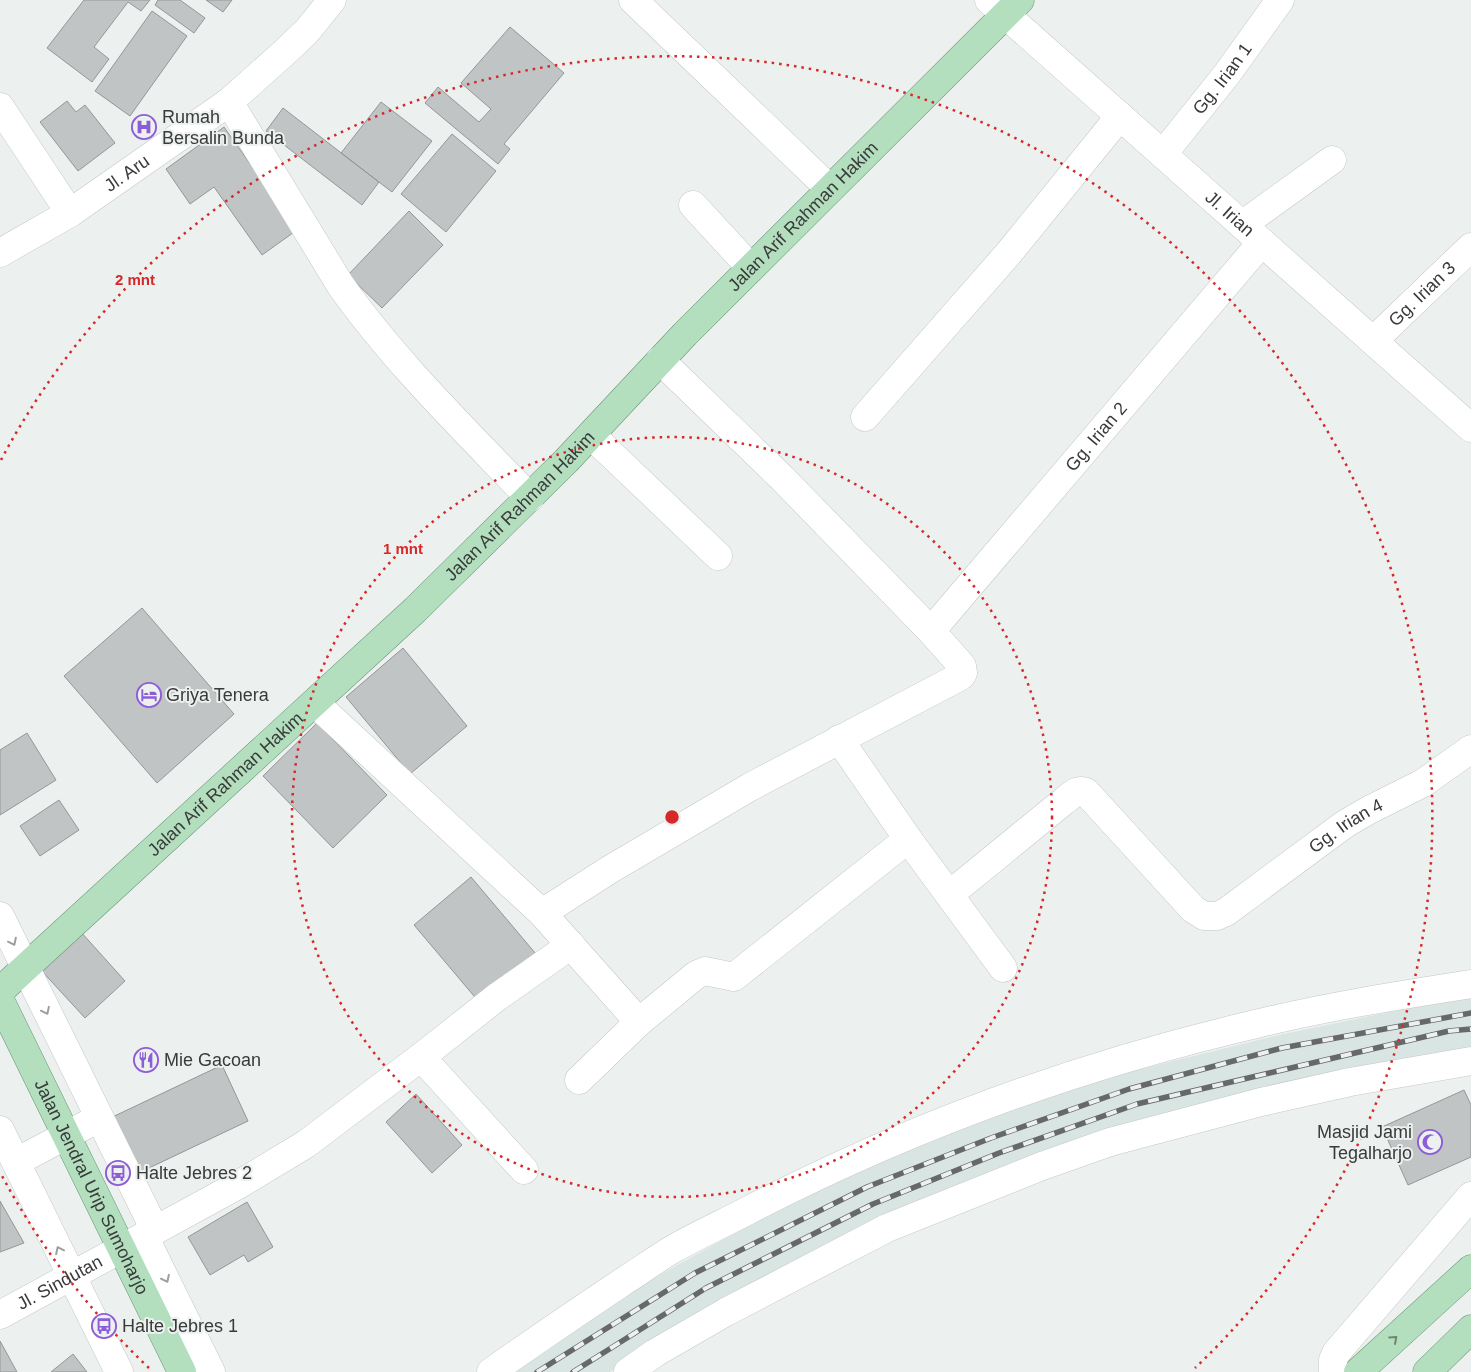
<svg xmlns="http://www.w3.org/2000/svg" width="1471" height="1372" font-family="Arial,sans-serif">
	<rect width="100%" height="100%" fill="#ecf0ef"/>
	<path fill="#d9e5e2" d="M1471,998V1056L1141,1125L632,1357L610,1372H512L611,1302L744,1228L854,1173L989,1117L1125,1073L1279,1035L1438,1002Z"/>
	<path fill="#c0c4c5" stroke="#939797" d="M84,0H150L141,11L128,2L94,47L109,59L92,82L47,48Z
		M158,0H180L205,18L194,33L155,5Z
		M206,0H232L223,12Z
		M152,11L187,36L130,116L95,91Z
		M510,27L564,73L504,144L510,149L498,164L425,103L438,87L479,122L491,109L461,83Z
		M67,101L76,112L85,105L115,143L78,171L40,122Z
		M381,102L432,141L392,192L341,153Z
		M283,108L379,182L362,205L266,131Z
		M224,127L297,230L262,255L214,187L190,204L166,169Z
		M452,134L496,171L446,232L401,194Z
		M409,211L443,245L382,308L348,275Z
		M142,608L234,714L157,783L64,676Z
		M403,648L467,726L410,774L346,697Z
		M317,723L387,795L333,848L263,776Z
		M27,733L56,780L0,815V750Z
		M59,800L79,830L40,856L20,826Z
		M471,877L536,954L479,1002L414,925Z
		M80,931L125,981L85,1018L39,968Z
		M222,1065L248,1121L130,1177L104,1121Z
		M1464,1090L1471,1105V1157L1408,1185L1382,1127Z
		M416,1094L462,1145L432,1173L386,1122Z
		M0,1201L24,1243L0,1252Z
		M247,1202L273,1247L248,1262L244,1255L210,1275L188,1237Z
		M0,1341L17,1372H0Z
		M73,1354L87,1372H51Z"/>
	<g fill="none" stroke-linecap="round" stroke-linejoin="round">
		<defs>
			<g id="minor">
				<path d="M633,0L830,189"/>
				<path id="s1" d="M989,0L1471,428"/>
				<path d="M229,102L341,286C396,363 464,429 530,498"/>
				<path d="M0,107L70,213"/>
				<path id="s2" d="M1163,154L1227,74L1280,0"/>
				<path d="M693,205L751,268"/>
				<path d="M1242,225L1332,160"/>
				<path id="s3" d="M0,253L70,213L229,102L285,52L307,31L332,0"/>
				<path id="s4" d="M1373,341L1471,247"/>
				<path d="M865,417L1008,254L1120,116"/>
				<path d="M591,435L718,556"/>
				<path id="s5" d="M931,631L1262,242"/>
				<path d="M315,703L542,913L639,1022"/>
				<path d="M839,739L908,839L1003,968"/>
				<path id="s6" d="M949,895L1064,801C1071,796 1077,788 1086,792L1193,909L1204,916H1217L1226,912L1345,824L1369,810L1423,783L1471,749"/>
				<path d="M542,913L609,870L750,787L961,676L963,673L962,666L931,631L782,478L660,360"/>
				<path d="M0,916L155,1230"/>
				<path d="M421,1057L524,1170"/>
				<path d="M579,1080L639,1022L696,975L705,971L734,977L908,839"/>
				<path d="M0,1130L119,1372"/>
				<path d="M16,1162L99,1118"/>
				<path d="M144,1236L211,1372"/>
				<path id="s7" d="M0,1315L238,1185L306,1144L421,1057L497,997L571,945"/>
				<path d="M491,1372C535,1341 579,1311 624,1281C640,1271 656,1259 673,1249C698,1235 724,1223 749,1210C911,1126 1083,1064 1260,1023C1330,1006 1401,995 1471,984"/>
				<path d="M628,1372L655,1353L726,1312L887,1228L1042,1166L1110,1142L1261,1102L1350,1082L1471,1061"/>
				<path d="M1333,1372V1360L1336,1353L1471,1196"/>
			</g>
			<g id="major">
				<path id="s8" d="M0,991L415,610L566,461L685,334L1020,0"/>
				<path id="s9" d="M0,1000L182,1372"/>
				<path d="M1358,1372L1471,1269"/>
				<path d="M1427,1372L1471,1329"/>
			</g>
		</defs>
		<use href="#minor" stroke="#c4c8c7" stroke-width="29"/>
		<use href="#major" stroke="#689774" stroke-width="29"/>
		<use href="#minor" stroke="#fff" stroke-width="28"/>
		<use href="#major" stroke="#b3dfbe" stroke-width="28"/>
		<defs>
			<path id="rail" d="M537,1372L695,1273L867,1187L991,1138L1129,1089L1282,1048L1471,1013
				M573,1372L706,1288L873,1204L999,1153L1137,1104L1449,1031L1471,1029"/>
		</defs>
		<use href="#rail" stroke="#666968" stroke-width="5.5"/>
		<use href="#rail" stroke="#ecf0ef" stroke-width="4" stroke-dasharray="11" stroke-linecap="butt"/>
	</g>
	<defs><path id="oneway-chevron" d="M-2-3.5L2.5 0L-2 3.5" fill="none" stroke-width="1.6" stroke-linecap="round" stroke-linejoin="round" transform="scale(1.25)"/></defs>
	<g stroke="#9c9d9c">
		<use href="#oneway-chevron" transform="translate(13 942) rotate(64)"/>
		<use href="#oneway-chevron" transform="translate(46 1011) rotate(64)"/>
		<use href="#oneway-chevron" transform="translate(59 1250) rotate(-116)"/>
		<use href="#oneway-chevron" transform="translate(166 1279) rotate(64)"/>
	</g>
	<use stroke="#708575" href="#oneway-chevron" transform="translate(1394 1339) rotate(-42)"/>
	<g fill="none" stroke="#d62828" stroke-width="2.5" stroke-dasharray="2.5 5">
		<circle cx="672" cy="817" r="380"/>
		<path d="M149 1368A760 760 0 0 1 1 1174M1 460A760 760 0 1 1 1195 1368"/>
	</g>
	<defs>
		<symbol id="hospital-ring" viewBox="-11 -11 22 22"><circle r="9.5" fill="#ecf0ef" stroke="#8c5dd7" stroke-width="1.5"/><path d="M-5-5h3v3.5h4V-5h3V5h-3V1.5h-4V5h-3Z" fill="#8c5dd7"/></symbol>
		<symbol id="hotel-ring" viewBox="-11 -11 22 22"><circle r="9.5" fill="#ecf0ef" stroke="#8c5dd7" stroke-width="1.5"/><path d="M-6-4.5h1.5V1H6V5H4.5V3h-9V5H-6ZM-4 0a1.8 1.8 0 1 1 3.6 0ZM.5 0V-2.5h3Q6-2.5 6 0Z" fill="#8c5dd7"/></symbol>
		<symbol id="restaurant-ring" viewBox="-11 -11 22 22"><circle r="9.5" fill="#ecf0ef" stroke="#8c5dd7" stroke-width="1.5"/><path d="M-5-6h1v4h1v-4h1v4h1v-4h1v5L-1.5 .5V6h-2V.5L-5-1ZM5-6V6H3V1.5H1.5Q1.5-4 5-6Z" fill="#8c5dd7"/></symbol>
		<symbol id="mosque-ring" viewBox="-11 -11 22 22"><circle r="9.5" fill="#ecf0ef" stroke="#8c5dd7" stroke-width="1.5"/><path d="M3.5-4.9A6 6 0 1 0 3.5 4.9A5 5 0 1 1 3.5-4.9Z" fill="#8c5dd7"/></symbol>
		<symbol id="bus-ring" viewBox="-11 -11 22 22"><circle r="9.5" fill="#ecf0ef" stroke="#8c5dd7" stroke-width="1.5"/><path d="M-5-6H5V4H4V6H2V4H-2V6H-4V4H-5ZM-3.5-4V0h7V-4ZM-3.5 1.2v1.5H-2V1.2ZM2 1.2v1.5H3.5V1.2Z" fill="#8c5dd7"/></symbol>
	</defs>
	<g fill-rule="evenodd">
		<use href="#hospital-ring" x="130" y="113" width="28" height="28"/>
		<use href="#hotel-ring" x="135" y="681" width="28" height="28"/>
		<use href="#restaurant-ring" x="132" y="1046" width="28" height="28"/>
		<use href="#mosque-ring" x="1416" y="1128" width="28" height="28"/>
		<use href="#bus-ring" x="104" y="1159" width="28" height="28"/>
		<use href="#bus-ring" x="90" y="1312" width="28" height="28"/>
	</g>
	<g text-anchor="middle" dominant-baseline="central" stroke-width="4" stroke-linejoin="round" paint-order="stroke">
		<g font-size="18" fill="#393b3a" stroke="#ecf0ef">
			<text stroke="none"><textPath href="#s2" startOffset="96">Gg. Irian 1</textPath></text>
			<text stroke="none"><textPath href="#s3" startOffset="150">Jl. Aru</textPath></text>
			<text stroke="none"><textPath href="#s1" startOffset="322">Jl. Irian</textPath></text>
			<text stroke="none"><textPath href="#s8" startOffset="1116">Jalan Arif Rahman Hakim</textPath></text>
			<text stroke="none"><textPath href="#s4" startOffset="68">Gg. Irian 3</textPath></text>
			<text stroke="none"><textPath href="#s5" startOffset="255">Gg. Irian 2</textPath></text>
			<text stroke="none"><textPath href="#s8" startOffset="711">Jalan Arif Rahman Hakim</textPath></text>
			<text stroke="none"><textPath href="#s8" startOffset="306">Jalan Arif Rahman Hakim</textPath></text>
			<text stroke="none"><textPath href="#s6" startOffset="516">Gg. Irian 4</textPath></text>
			<text stroke="none"><textPath href="#s9" startOffset="208">Jalan Jendral Urip Sumoharjo</textPath></text>
			<text stroke="none"><textPath href="#s7" startOffset="68">Jl. Sindutan</textPath></text>
		</g>
		<g font-size="18" fill="#393b3a" stroke="#ecf0ef" text-anchor="start">
			<text x="162" y="117">Rumah<tspan x="162" dy="21">Bersalin Bunda</tspan></text>
			<text x="166" y="695">Griya Tenera</text>
			<text x="164" y="1060">Mie Gacoan</text>
			<text x="1412" y="1132" text-anchor="end">Masjid Jami<tspan x="1412" dy="21">Tegalharjo</tspan></text>
			<text x="136" y="1173">Halte Jebres 2</text>
			<text x="122" y="1326">Halte Jebres 1</text>
		</g>
	</g>
	<circle cx="672" cy="817" r="8" fill="#d62828" stroke="#ecf0ef" stroke-width="2.5"/>
	<g font-size="15" text-anchor="middle" font-weight="bold" fill="#d62828" stroke="#ecf0ef" stroke-width="4" stroke-linejoin="round" paint-order="stroke">
		<text x="135" y="285">2 mnt</text>
		<text x="403" y="554">1 mnt</text>
	</g>
</svg>
